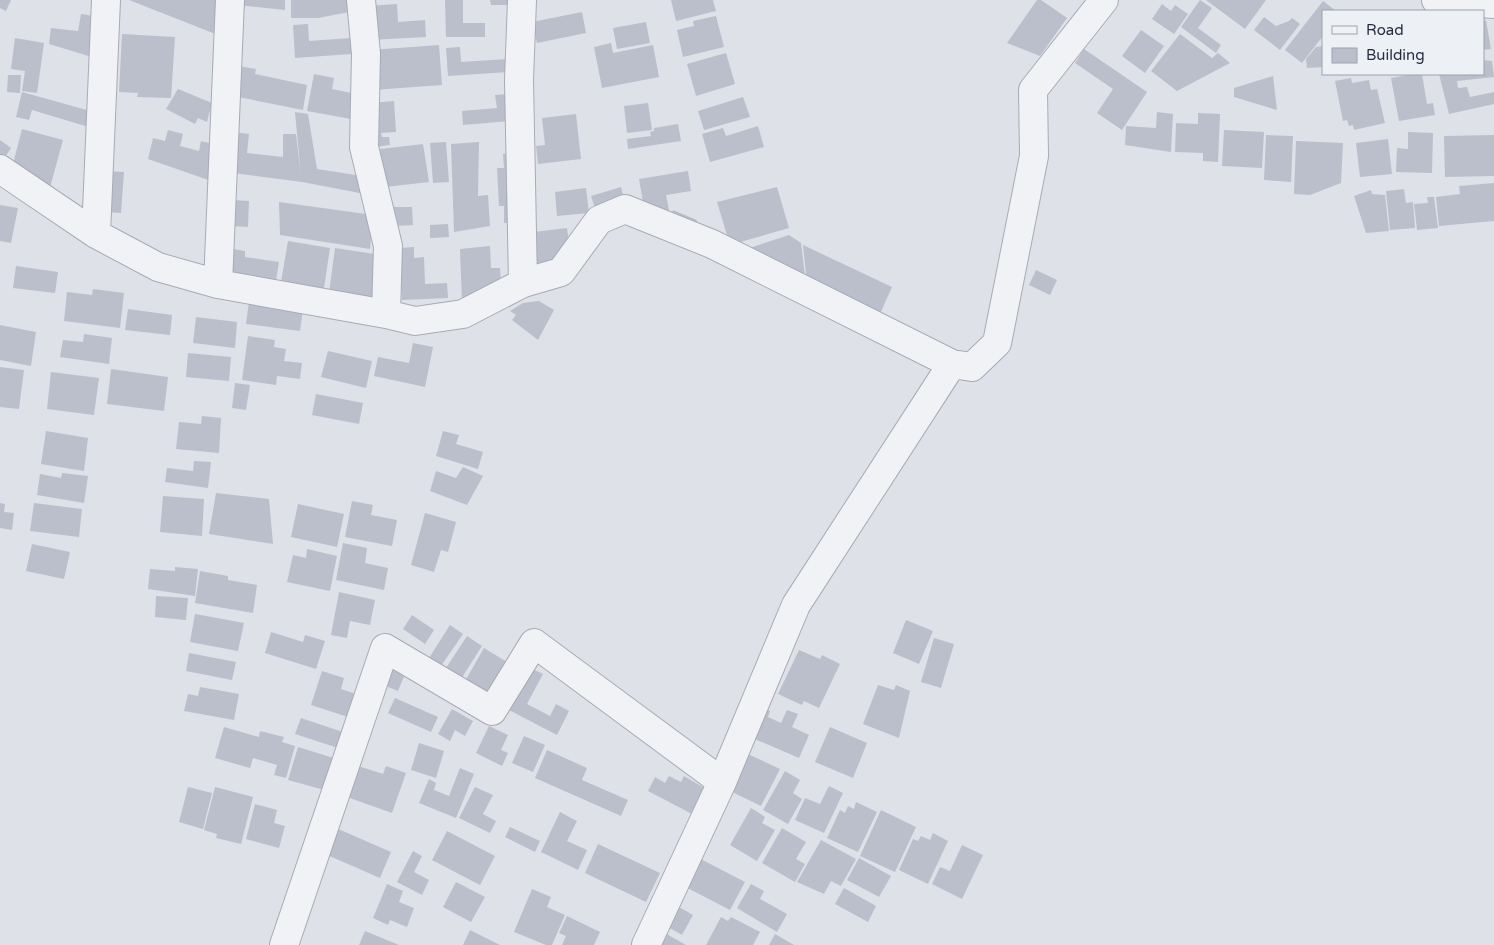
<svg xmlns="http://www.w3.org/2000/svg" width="1494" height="945" font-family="'Varela Round',sans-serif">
	<rect width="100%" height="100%" fill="#dee1e8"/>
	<path fill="#bbbfcb" d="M0,0H11L6,11L0,8Z
		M129,0H225L218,35Z
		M237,0H285V10L237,5Z
		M291,0H348L349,12L318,18H291Z
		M445,0H463V23H485V37H446Z
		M490,0H511V5H491Z
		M671,0H713L716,11L676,21Z
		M1037,0H1041L1067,18L1040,56L1007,43Z
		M1200,0L1212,8L1198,28L1221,45L1216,53L1181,27Z
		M1206,0H1266L1245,29Z
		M1323,1L1336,11H1323V36L1302,63L1285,50Z
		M397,4L398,22L425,20L426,37L370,40L367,6Z
		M1162,4L1171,11L1175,5L1188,14L1174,34L1152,19Z
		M582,12L586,33L537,43L532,22Z
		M81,14L100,17L95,58L49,44L51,28L78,31Z
		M716,16L724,47L683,57L677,30L694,26L693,21Z
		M1264,17L1276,26L1289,21L1292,18L1300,24L1280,50L1254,30Z
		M1486,20L1491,49L1483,50V21Z
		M646,22L650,43L617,49L613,28Z
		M308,24L309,41L351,38L352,54L295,58L293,25Z
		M1141,30L1164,46L1145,73L1122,56Z
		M122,34L175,37L171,98L137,97L138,93L119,92Z
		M1180,34L1212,58L1218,53L1230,63L1177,91L1151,71Z
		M15,38L44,43L37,93L22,91L25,71L11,69Z
		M611,43L613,53L653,45L659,77L602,88L594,47Z
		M439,45L442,85L373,90L370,50Z
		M1323,46V67L1307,68L1306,59L1316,47Z
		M460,47L461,62L508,59L509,72L448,76L446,48Z
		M1084,49L1147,92L1122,130L1097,113L1113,89L1075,63Z
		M726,53L735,84L696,96L687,64Z
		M1483,60L1492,61L1494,77L1457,81L1458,88L1467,87L1470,97L1494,92V104L1449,114L1439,74H1483Z
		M238,66L256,69L255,74L307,85L303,110L233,96Z
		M314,74L334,78L332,89L356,94L351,119L307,111Z
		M1413,74H1422L1427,104L1433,103L1435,115L1399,121L1391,78Z
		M8,75H21L20,93L7,92Z
		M1273,76L1277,110L1234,97V88Z
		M1351,78L1352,83L1369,80L1371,90L1377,89L1385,123L1354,130L1353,125L1349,126L1347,120L1343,121L1335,81Z
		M178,89L212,103L207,122L198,118L195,124L166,109Z
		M22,92L94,112L92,128L32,110L29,120L16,117Z
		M509,94L511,121L463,125L462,111L497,108L495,95Z
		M743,97L750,117L704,130L698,111Z
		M394,101L396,132L381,133L382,137H389L390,145L376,147L371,103Z
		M648,103L652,130L627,133L624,106Z
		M295,112L308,114L317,169L362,176L365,194L302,182L234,173V132L249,134L247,153L283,157V134H296L301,176Z
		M1157,112L1173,114L1171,152L1125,145L1126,126L1156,128Z
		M1198,113L1220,114L1218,162L1203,161V153L1175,152L1176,123L1198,124Z
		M576,114L581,159L538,164L536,146L545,145L542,118Z
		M678,124L681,141L628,149L627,139L651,136L650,132L654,131V128Z
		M758,126L764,147L710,162L702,134L723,128L726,136Z
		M22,129L63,140L49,191L12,168Z
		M168,130L183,134L180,146L199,151L201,141L221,146L217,183L148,159L153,138L165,141Z
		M1224,130L1264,132L1262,168L1222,166Z
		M1408,132L1433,133L1432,173L1396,172L1397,148L1408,149Z
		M1266,135L1293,136L1291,182L1264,180Z
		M1494,135V176L1445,177L1444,136Z
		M1388,139L1392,174L1360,177L1356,143Z
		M0,140L11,148L4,159L0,156Z
		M1296,141L1343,143L1341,183L1310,195L1294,194Z
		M446,142L449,182L433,183L430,143Z
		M479,142L478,196L488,195L490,226L454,232L451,144Z
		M423,144L429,182L385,187L380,149Z
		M514,153L517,223H504V206H499L497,168H504L503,154Z
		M108,171L124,172L121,213L106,212Z
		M688,171L691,191L666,195L669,210L655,213L643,202L639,179Z
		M1494,183V221L1439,226L1436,197L1460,194L1459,186Z
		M621,187L625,203L596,212L591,196Z
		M777,187L789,228L730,245L717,202Z
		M586,188L589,213L557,216L555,192Z
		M1404,189L1406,203L1413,202L1415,228L1390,230L1386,191Z
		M1371,190L1372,194L1385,195L1389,231L1366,233L1354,196Z
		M1427,197H1434L1438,228L1417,230L1414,204L1428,203Z
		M233,200L249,201L248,227L232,226Z
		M279,202L366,214L371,237L370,249L280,235Z
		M0,205L18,208L11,243L0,241Z
		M393,207H412L413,225L394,226Z
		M673,210L697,220L698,233L669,221Z
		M448,224L449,237L430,238V225Z
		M567,228L570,251L537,268L534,232Z
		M789,235L801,243L806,284L743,250Z
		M288,241L330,248L323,295L280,288Z
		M803,245L892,287L879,316L807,284Z
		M490,246L491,268H500L501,283L462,303L460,249Z
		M414,247V258L424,257L425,284L447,283L448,298L402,300L399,248Z
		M335,248L381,255L374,300L329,293Z
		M233,249L245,251V257L279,262L275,286L229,278Z
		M16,266L58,272L55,293L13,288Z
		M1036,270L1057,280L1050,295L1029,285Z
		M93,289L124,293L120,328L64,321L67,292L92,295Z
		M249,301L303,309L300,331L246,324Z
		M539,301L554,310L538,340L512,320L516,315L510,311L523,303Z
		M128,309L172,315L170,335L125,330Z
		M196,317L237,322L235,348L193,343Z
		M0,325L36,332L31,366L0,360Z
		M84,334L112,338L109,364L60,357L63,340L83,342Z
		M248,336L275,340L274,347L286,349L284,361L302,363L300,379L277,376L276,385L242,380Z
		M413,343L433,347L425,387L374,376L378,357L409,363Z
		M328,351L372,361L366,388L321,377Z
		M188,353L231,357L229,381L186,377Z
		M0,367L24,370L19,409L0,407Z
		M111,369L168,377L164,411L107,404Z
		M51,372L99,378L94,415L47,409Z
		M235,383L250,385L246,410L232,408Z
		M316,394L363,403L359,424L312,415Z
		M202,416L221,418L219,453L176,449L179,422L201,424Z
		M46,431L88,438L84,471L41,464Z
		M443,431L459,435L456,444L483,452L478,469L436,456Z
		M194,461L211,462L208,488L165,482L167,468L193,471Z
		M463,467L483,476L467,505L430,491L436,471L456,478Z
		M62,473L88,476L84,503L37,495L40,474L61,478Z
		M216,493L269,499L273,544L209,534Z
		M163,496L204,499L202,536L160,532Z
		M352,501L373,505L371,515L397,520L392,546L345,537Z
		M0,503L5,504L4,512L14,513L12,530L0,528Z
		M34,503L82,509L79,537L30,531Z
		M298,504L344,514L337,547L291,537Z
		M425,513L456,522L448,552L441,550L434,572L411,565Z
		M343,543L367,548L365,563L388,568L384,590L336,580Z
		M32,544L70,552L64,579L26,571Z
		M307,549L337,556L330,591L287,582L293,555L306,558Z
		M175,567L198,569L195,596L148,589L150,569L175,571Z
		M200,571L228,576V580L257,585L253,613L195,603Z
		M339,592L375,600L370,625L350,621L347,638L331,635Z
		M156,596L188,598L186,620L155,617Z
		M195,614L244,623L238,651L190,642Z
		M412,615L434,630L425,644L403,629Z
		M906,620L933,631L919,664L893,653Z
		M450,625L463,634L441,666L429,658Z
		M271,632L303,642L305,635L325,641L316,669L265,653Z
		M467,636L482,646L461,679L446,668Z
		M934,638L954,644L941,688L921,682Z
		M484,648L507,662L487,694L465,681Z
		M799,650L820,659L822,655L840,664L819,708L804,701L802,705L778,694Z
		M189,653L236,662L232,680L186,671Z
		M390,662L407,669L398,691L381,684Z
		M526,666L543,674L527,704L550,716L556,704L569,711L557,735L505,708Z
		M322,671L344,678L341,689L359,695L351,718L311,705Z
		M878,685L894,690L896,685L910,691L899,738L863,724Z
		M200,687L239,694L234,720L184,711L188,694L198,696Z
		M395,698L438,717L431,732L388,713Z
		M761,706L770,711L768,717L781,723L787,710L798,714L792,727L809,735L799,758L748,736Z
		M452,709L473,721L465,736L455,730L450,741L438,734Z
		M301,718L346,733L341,749L295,734Z
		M489,726L508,735L501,750L508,753L502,766L476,753Z
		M224,727L259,737L260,731L284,737L282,742L295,746L286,778L274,775L277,765L253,758L250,768L215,758Z
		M830,727L867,743L853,778L815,762Z
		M524,736L545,745L533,772L512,763Z
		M419,743L444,751L436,778L411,770Z
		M298,747L337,759L328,791L288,780Z
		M547,750L587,768L582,780L628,800L621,816L535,778Z
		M748,754L780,769L761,806L724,788Z
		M358,766L383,774L386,766L406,773L392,813L347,797Z
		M460,768L474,774L456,818L419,803L429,779L436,783L434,790L449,796Z
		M785,771L800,780L793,793L802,799L788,824L763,810Z
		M669,776L681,782L684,776L706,789L692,814L648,791L655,777L665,783Z
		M829,786L843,793L824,833L795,820L805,798L820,804Z
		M188,787L212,793L203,829L179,822Z
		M215,787L253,797L241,844L216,838L217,834L204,830Z
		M475,787L493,795L483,814L496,821L490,833L459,818Z
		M856,802L877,812L858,852L827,838L840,810L845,813L848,806L854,809Z
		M255,804L277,810L274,823L285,826L279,848L246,839Z
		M751,808L765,817L762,823L775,830L757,861L730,845Z
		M881,810L916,827L895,872L860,856Z
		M560,812L577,821L567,841L587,850L578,870L541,852Z
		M510,827L540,841L535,852L505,837Z
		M336,828L391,852L380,878L325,854Z
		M782,828L806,842L796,859L805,864L795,882L762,863Z
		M447,831L495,856L480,885L432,860Z
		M933,833L948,841L928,884L899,870L913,839L918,841L921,836L930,840Z
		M821,840L856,859L841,886L831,881L824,894L797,882Z
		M598,844L660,873L646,902L585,873Z
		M962,845L983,855L962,899L932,884L940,867L950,871Z
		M413,851L422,856L414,872L429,880L422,895L397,882Z
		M693,855L745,882L730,910L678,883Z
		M859,858L891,876L879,897L847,880Z
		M456,882L485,897L471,922L443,907Z
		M387,884L403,891L399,902L414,908L407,927L390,920L388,925L373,918Z
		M751,884L764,891L760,899L787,914L777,932L737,908Z
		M844,888L876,906L868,922L835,904Z
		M532,889L551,897L547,907L565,915L552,945H546L514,932Z
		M677,906L693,915L682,935L666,926Z
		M567,916L600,932L594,945H562L566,936L559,933Z
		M721,917L728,921L731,917L760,932L753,945H706Z
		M470,930L500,945H463Z
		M365,931L399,945H359Z
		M663,932L686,945H656Z
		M775,934L794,945H769Z"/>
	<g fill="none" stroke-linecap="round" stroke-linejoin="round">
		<defs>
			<path id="minor" d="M361,0L366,54L364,147L388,246L386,314
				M522,0L519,80L523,283
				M1436,0L1494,4
				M0,169L96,234L158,267L218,284L386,314L415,321L463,314L523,283L561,272L599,220L625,209L712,244L952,364L972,367L997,343L1034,156L1033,90L1104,0
				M96,234L106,0
				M218,284L230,0
				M284,945L385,648L492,711L534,643L722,782
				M646,945L722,782L796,605L952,364"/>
		</defs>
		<use href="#minor" stroke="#a7abb5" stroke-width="30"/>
		<use href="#minor" stroke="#f0f2f6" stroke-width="28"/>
	</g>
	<rect x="1322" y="10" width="162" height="65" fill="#edf0f5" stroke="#9da2ac"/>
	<rect x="1332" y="26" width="25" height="8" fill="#f0f2f6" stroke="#9da2ac"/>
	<text x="1366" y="35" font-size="15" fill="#262d3f">Road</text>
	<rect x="1332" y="48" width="25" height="15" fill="#bbbfcb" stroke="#9da2ac"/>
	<text x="1366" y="60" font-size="15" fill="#262d3f">Building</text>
</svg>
